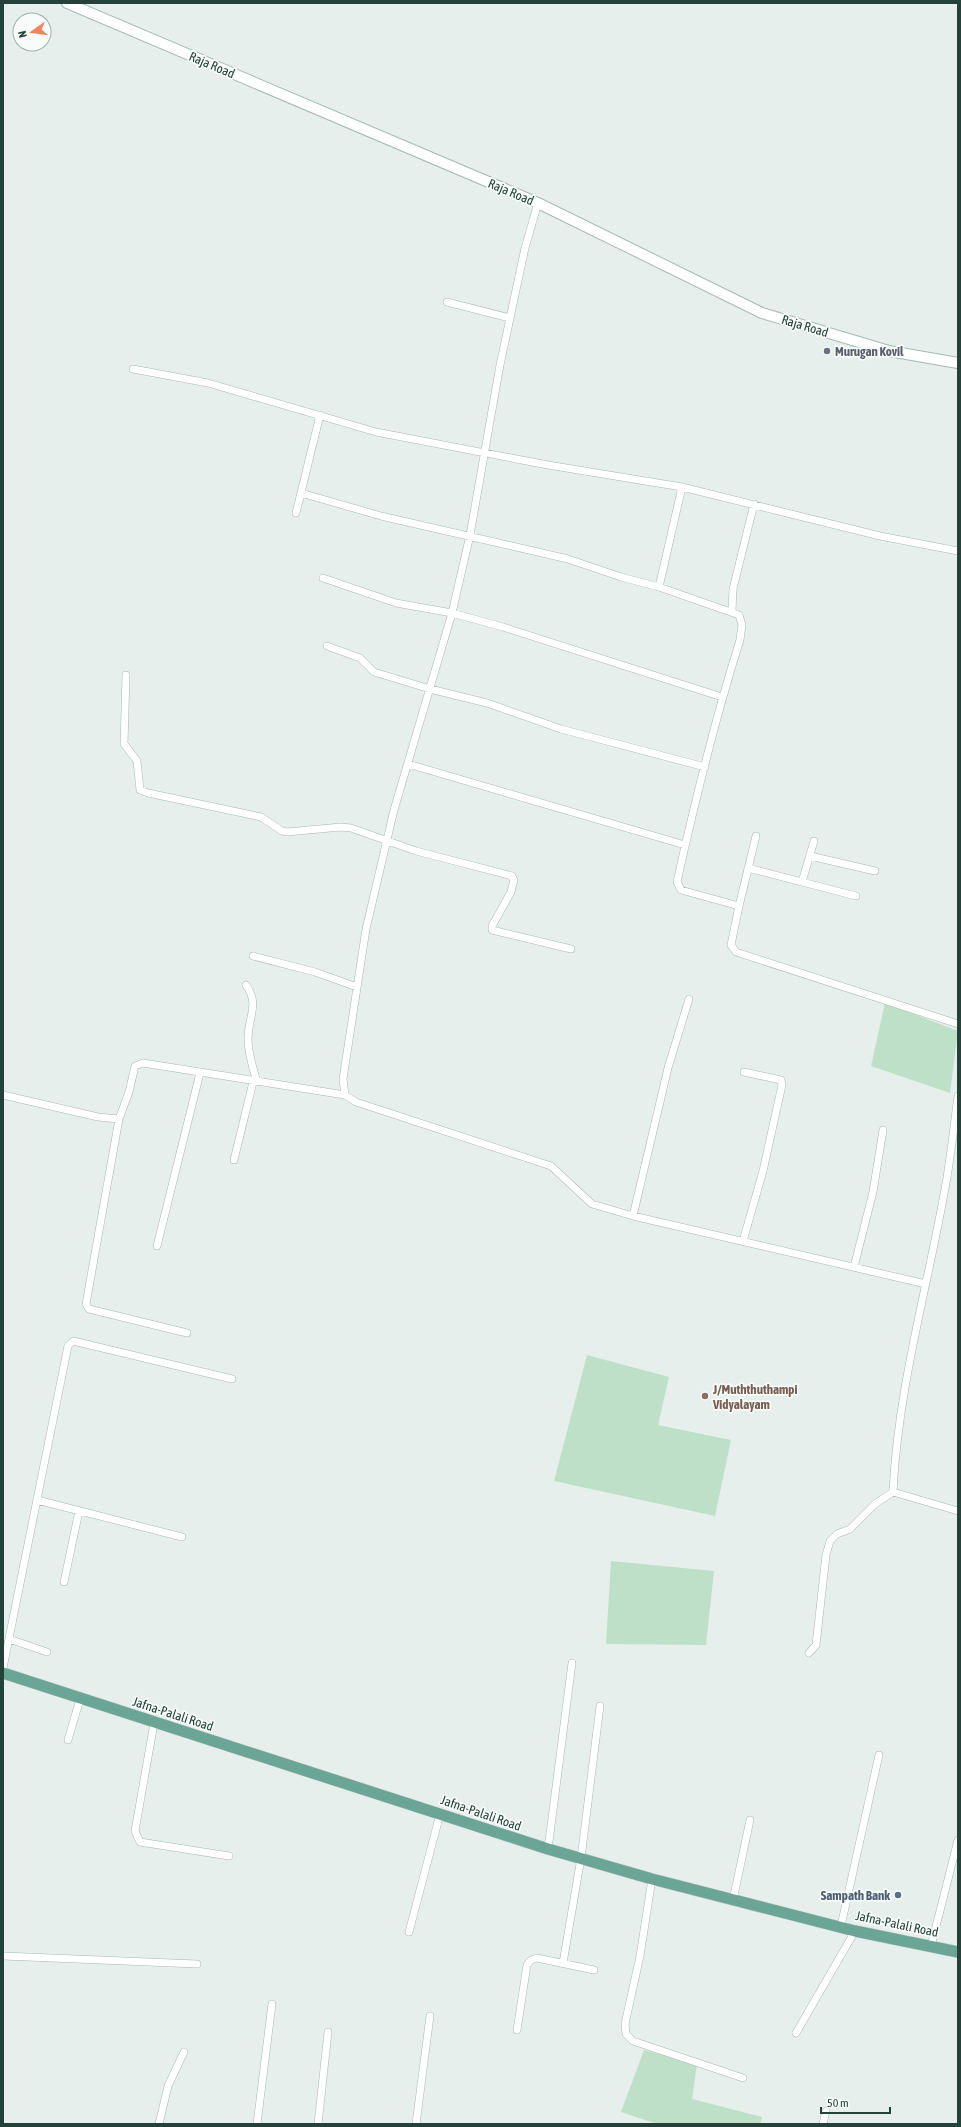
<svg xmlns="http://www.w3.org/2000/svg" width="961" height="2127" font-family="'Asap Condensed',sans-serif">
	<rect width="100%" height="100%" fill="#e6efeb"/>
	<path fill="#bfe0c8" d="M885,1003L958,1031L950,1093L871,1066Z
		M587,1355L669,1377L658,1425L731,1440L715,1516L554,1481Z
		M611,1561L714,1571L706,1645L606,1644Z
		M644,2050L697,2064L692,2099L762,2117L760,2124H657L621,2112Z"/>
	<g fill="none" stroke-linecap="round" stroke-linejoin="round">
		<defs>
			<path id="street" d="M538,203L525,248L500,365L470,535L452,613L394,810L366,929L343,1079L345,1095L356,1102L551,1166L592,1204L633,1216L926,1284
				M447,302L510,318
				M133,369L208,383L376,432L548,465L682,487L880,536L958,551
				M301,493L381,516L568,559L621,577L659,587L739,615L742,625L740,640C715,719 695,801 677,882L681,890L739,906L731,945L736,952L958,1024
				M296,513L320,415
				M323,578L396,603L452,613L503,627L722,697
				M659,587L682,487
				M732,611L733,589L754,504
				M327,646L360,658L374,672L430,689L487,703L561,729L705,767
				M126,675L124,744L137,761L140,790L148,793L261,817L282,831L287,832L341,827L351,828L416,851L512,876L514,880L511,892L492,926V930L571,949
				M408,764L685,845
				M810,856L875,871
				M748,868L856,896
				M802,882L814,841
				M739,906L756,836
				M253,956L315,972L357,987
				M246,985C260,1004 248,1017 248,1039C248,1054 253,1068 257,1082
				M3,1095L98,1117L119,1119L129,1092L135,1066L143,1063L345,1095
				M958,1096C954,1125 951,1155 946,1183C928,1286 898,1387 893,1492L958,1511
				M119,1119L86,1304L89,1309L187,1333
				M234,1160L253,1082
				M633,1216L668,1068L689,999
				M743,1241L763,1171L782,1085L781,1080L744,1072
				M157,1246L200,1073
				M854,1267L873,1192L883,1130
				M37,1500L182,1537
				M64,1582L79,1511
				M9,1639L47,1652
				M809,1653L816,1645L826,1555L830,1541L837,1534L850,1529L875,1504L893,1492
				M3,1668L68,1346L73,1341L232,1379
				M154,1723L135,1831L140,1842L229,1856
				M68,1740L80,1699
				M548,1849L572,1663
				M652,1879L640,1956L625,2024L626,2034L633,2041L743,2078
				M733,1900L750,1820
				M841,1926L879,1755
				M409,1932L440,1814
				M931,1946L958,1840
				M3,1956L197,1964
				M563,1963L581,1858L600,1706
				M517,2030L527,1965L531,1960L537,1958L594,1970
				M796,2033L855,1931
				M159,2124L168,2086L184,2052
				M257,2124L272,2004
				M318,2124L328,2032
				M416,2124L430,2016
				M823,2124L826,2111"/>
			<path id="secondary" d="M67,3L538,203L762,313L889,351L958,363"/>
			<path id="primary" d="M3,1673L548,1849L652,1879L855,1931L958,1952"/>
		</defs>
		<use href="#street" stroke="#a8b8b2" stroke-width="8"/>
		<use href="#secondary" stroke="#a4bbb3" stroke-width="12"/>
		<use href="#primary" stroke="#c2cac8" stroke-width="12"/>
		<use href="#street" stroke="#fff" stroke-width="7"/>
		<use href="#secondary" stroke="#fff" stroke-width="10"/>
		<use href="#primary" stroke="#6aa596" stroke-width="11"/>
	</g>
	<circle fill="#6b7280" stroke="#f7fbf9" stroke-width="1.5" cx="827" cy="351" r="4"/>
	<circle fill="#8d6e63" stroke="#f7fbf9" stroke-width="1.5" cx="705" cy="1396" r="4"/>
	<circle fill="#5c6f8a" stroke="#f7fbf9" stroke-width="1.5" cx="898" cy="1895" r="4"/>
	<g text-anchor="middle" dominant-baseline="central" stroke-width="3.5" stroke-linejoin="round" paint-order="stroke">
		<g font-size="13" fill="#24423a" stroke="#f7fbf9">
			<text transform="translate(212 65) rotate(23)">Raja Road</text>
			<text transform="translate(511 192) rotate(23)">Raja Road</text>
			<text transform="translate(805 326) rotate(17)">Raja Road</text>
			<text transform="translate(173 1714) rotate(18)">Jafna-Palali Road</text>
			<text transform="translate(481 1813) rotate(19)">Jafna-Palali Road</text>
			<text transform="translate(897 1924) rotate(12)">Jafna-Palali Road</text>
		</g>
		<g font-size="13" font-weight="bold" fill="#5b616d" stroke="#f7fbf9" text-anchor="start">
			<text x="835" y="351">Murugan Kovil</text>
		</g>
		<g font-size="13" font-weight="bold" fill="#785e54" stroke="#f7fbf9" text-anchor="start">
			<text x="713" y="1389">J/Muththuthampi<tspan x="713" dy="15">Vidyalayam</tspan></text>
		</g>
		<g font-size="13" font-weight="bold" fill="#4e5e75" stroke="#f7fbf9" text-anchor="end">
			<text x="890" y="1895">Sampath Bank</text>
		</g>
	</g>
	<rect width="961" height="2127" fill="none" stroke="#24423a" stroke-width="8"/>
	<g transform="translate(32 32) rotate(256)"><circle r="19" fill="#f7fbf9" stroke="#a3b1ad"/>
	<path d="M0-3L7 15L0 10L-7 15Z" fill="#f4845f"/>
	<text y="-6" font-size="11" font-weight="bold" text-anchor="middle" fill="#24423a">N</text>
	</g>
	<path d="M821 2107v6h69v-6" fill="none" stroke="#24423a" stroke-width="2"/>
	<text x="827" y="2107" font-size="12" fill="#24423a" stroke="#f7fbf9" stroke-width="3" paint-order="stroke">50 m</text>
</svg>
